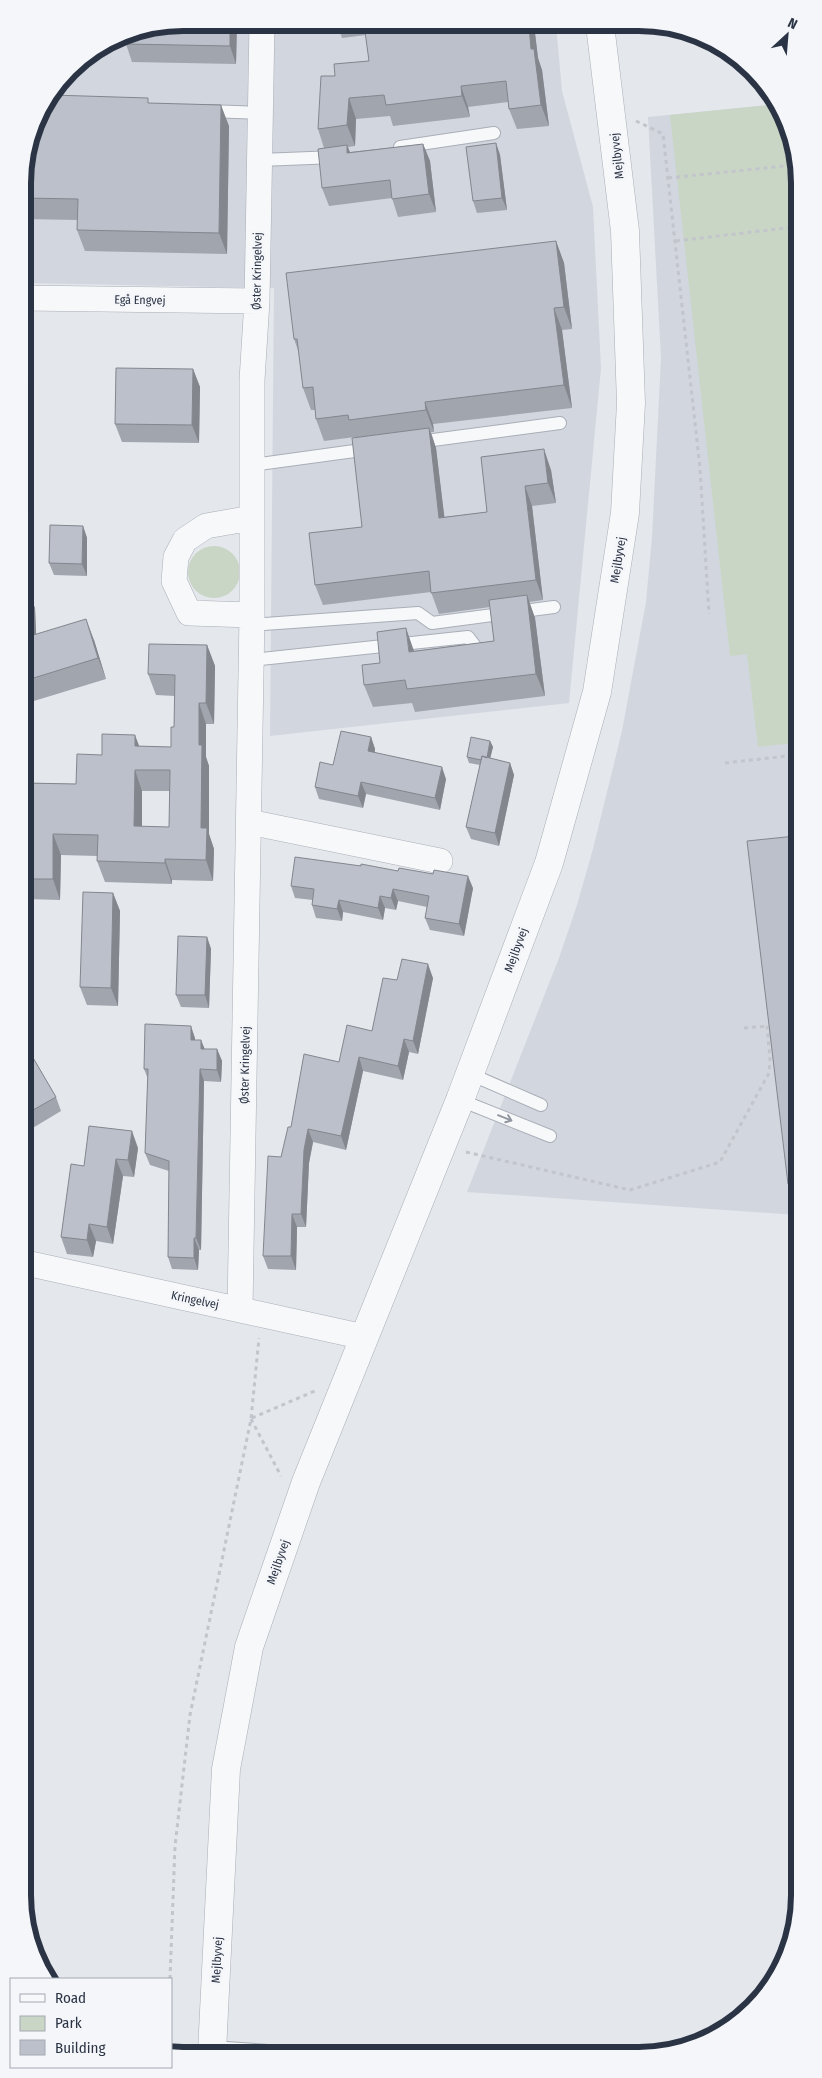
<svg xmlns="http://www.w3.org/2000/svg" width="822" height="2078" font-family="'Fira Sans Condensed',sans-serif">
	<rect width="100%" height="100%" fill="#e4e7ec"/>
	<path fill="#d2d6de" d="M183,23L556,25L562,91L593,207L601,368L569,703L270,736L274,288L23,283V172L39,112L77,63L122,35Z
		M779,104L794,142L797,1215L467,1192L559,958L577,905L593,849L622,731L646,602L652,537L661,358L648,117Z"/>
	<path fill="#c9d6c5" d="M779,104L794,142L796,743L758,747L747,654L730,656L670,115Z
		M188 572a26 26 0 1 1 52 0a26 26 0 1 1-52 0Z"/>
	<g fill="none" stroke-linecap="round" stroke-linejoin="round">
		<defs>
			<path id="service" d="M208,111L261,113
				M400,147L494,133
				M260,160L336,157
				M418,442L560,423
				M252,465L369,449
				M252,625L418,613L432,623L554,607
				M252,660L468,637L481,654
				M470,1074L541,1105
				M460,1100L550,1136
				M212,2047L283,2052"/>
			<path id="minor" d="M23,298L257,301
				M252,518L206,526L185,540L176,557L174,581L189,613L252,615
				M249,822L440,861
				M26,1263L364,1337
				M240,1309L252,615V380L257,301L262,23"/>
			<path id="tertiary" d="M212,2052L226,1769L249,1647L306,1482L460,1100L549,863L597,692L625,513L631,403L625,231L600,25"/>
		</defs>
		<use href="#service" stroke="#a9aeb7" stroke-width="14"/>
		<use href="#minor" stroke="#a9aeb7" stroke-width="26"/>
		<use href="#tertiary" stroke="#a9aeb7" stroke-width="29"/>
		<path stroke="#c2c5cb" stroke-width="3" stroke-dasharray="4 4" stroke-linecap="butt" d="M636,121L663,134L700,468L709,614
			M668,178L794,165
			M676,241L794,227
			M725,763L796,755
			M744,1028L768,1026
			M466,1152L630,1190L720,1162L769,1073L770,1059L767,1026
			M252,1418L317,1390
			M251,1419L281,1476
			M170,1979L175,1846L190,1715L251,1419L259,1338"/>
		<use href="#service" stroke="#f7f8fa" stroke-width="12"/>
		<use href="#minor" stroke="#f7f8fa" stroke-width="25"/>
		<use href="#tertiary" stroke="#f7f8fa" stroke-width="28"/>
	</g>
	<path fill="#a1a5ae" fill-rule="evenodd" d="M183,22L237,23L236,64L132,62L126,44Z
		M337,23L534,25L538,58L542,70L549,126L517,129L509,109L508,102L468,107L470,117L393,126L390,116L356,119L355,146L348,147L350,152L423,144L430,161L436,212L398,217L392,198L329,206L322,188L324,148L318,129L335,76L369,61L366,35L342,38Z
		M150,104L229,126L227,254L85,251L77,230V220L23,219V225V172Z
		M496,143L500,155L507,210L477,213L473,201Z
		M556,241L564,263L572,329L562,330L572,408L433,424L434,432H431L436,448L444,517L487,512L481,457L551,470L556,503L532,506L543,600L529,602L535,618L545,696L415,712L412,703L373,707L364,685L380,663L414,651L494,641L490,607L439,614L431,592L323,605L315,585L362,527L355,437L324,441L316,419L315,410H311L303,388L299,353L294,339Z
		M193,369L200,387L199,443L122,442L115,424Z
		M83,526L87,538V576L54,575L49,563Z
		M24,587L35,608L36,634L94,640L106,679L24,704Z
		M207,645L215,666L214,724H206V757L209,766V834L214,849L213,881L172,880V884L105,882L97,861V856L61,855L60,900L25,899V783L76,784L102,755L139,746L171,747L174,727L175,696L156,695L148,674ZM142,791H170L169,827H142Z
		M371,737L375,749V753L446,779L440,810L366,794L363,808L319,799L315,787L333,765Z
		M490,741L493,747L490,758L510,763L514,775L499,846L471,839L466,827L480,765L469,763L467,757Z
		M796,836L797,1201H795L788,1184Z
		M291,886L473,888L464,936L430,930L425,918L427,907L398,901L396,910L385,908L383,920L343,912L342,921L316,918L312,905L313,900L295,898Z
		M113,893L120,911L118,1006L87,1005L80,987Z
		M207,937L211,949L209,1008L181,1007L176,995Z
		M433,978L418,1054L409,1052L403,1080L363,1071L346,1150L313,1142L309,1163L306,1227H297L296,1270L268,1269L263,1256L281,1157L291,1127L339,1062L372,1031L397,980Z
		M195,1038V1040H201L204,1049H217L222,1061L221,1082L204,1081L201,1250H199L198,1270L172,1269L168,1257L169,1171L150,1165L145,1153L148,1079L144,1069Z
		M25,1044L56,1097L61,1111L26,1132Z
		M138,1148L134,1177L123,1176L113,1244L96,1241L93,1257L67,1254L61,1237L84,1166Z"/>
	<path fill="#83868d" d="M230,23H237L236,64L230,46Z
		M529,25H534L538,58L542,70L549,126L541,105L531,49Z
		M461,86L468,107L470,117L462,96Z
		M349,98L356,119L355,146L347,125Z
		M221,105L229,126L227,254L219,233Z
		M496,143L500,155L507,210L502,198Z
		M423,144L430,161L436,212L429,194Z
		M347,145L354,163L347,153Z
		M556,241L564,263L572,329L564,307Z
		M554,308L562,330L572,408L564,385Z
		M193,369L200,387L199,443L192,425Z
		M425,402L433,424L434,432L426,410Z
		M429,428L436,448L447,538L439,518Z
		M544,449L551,470L556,503L548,483Z
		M525,486L532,506L543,600L536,580Z
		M83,526L87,538V576L82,564Z
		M27,587L35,608L37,657L30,636Z
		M527,595L535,618L545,696L536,674Z
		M86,619L94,640L106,679L98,658Z
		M406,628L414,651L409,652Z
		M207,645L215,666L214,724L206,703Z
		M199,703L206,724V757L209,766V834L214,849L213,881L206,860L201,828L199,745Z
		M135,735L143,756L135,746Z
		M371,737L375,749L372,763L368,751Z
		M490,741L493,747L488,767L486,761Z
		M510,763L514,775L499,846L495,833Z
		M442,767L446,779L440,810L435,798Z
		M135,770L142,791V847L134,826Z
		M361,782L366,794L363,808L358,796Z
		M53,834L61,855L60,900L53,879Z
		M165,859L172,880V884L165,863Z
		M468,876L473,888L464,936L459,924Z
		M393,889L398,901L396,910L391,898Z
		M113,893L120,911L118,1006L111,988Z
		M380,896L385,908L383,920L378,908Z
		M339,900L343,912L342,921L337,909Z
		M207,937L211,949L209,1008L205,995Z
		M428,964L433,978L418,1054L413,1041Z
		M191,1026L195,1038V1052L191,1040Z
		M404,1039L409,1052L403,1080L398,1066Z
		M201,1040L206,1052L201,1049Z
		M217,1049L222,1061L221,1082L217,1070Z
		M359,1057L363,1071L346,1150L341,1136Z
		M200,1069L204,1081L201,1250L196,1238Z
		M308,1129L313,1142L309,1163L306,1227L301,1214L304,1150Z
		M132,1131L138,1148L134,1177L128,1160Z
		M116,1159L123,1176L113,1244L107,1227Z
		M292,1214L297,1227L296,1270L291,1256Z
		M89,1224L96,1241L93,1257L87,1240Z
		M194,1238L199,1250L198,1270L194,1258Z"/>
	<path fill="#bbc0ca" stroke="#83868d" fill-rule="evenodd" d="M183,22L230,23V46L126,44V34Z
		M364,24L529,25L531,49H534L541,105L509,109L506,81L461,86L462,96L386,105L384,95L349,98L347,125L318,129L321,76H335L334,64L369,61Z
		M52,95L148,98V103L221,105L219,233L77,230L78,199L23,198V172L39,112Z
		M496,143L502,198L473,201L466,147Z
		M423,144L429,194L392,199L390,180L322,188L318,149L347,145V153Z
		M556,241L564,307L554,308L564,385L425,402L426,410L349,420L348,415L316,419L313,387L303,388L297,339H294L286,273Z
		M116,368L193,369L192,425L115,424Z
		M429,428L439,518L487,512L481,457L544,449L548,483L525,486L536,580L431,593L429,571L315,585L309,533L362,527L352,438Z
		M50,525L83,526L82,564L49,563Z
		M24,587H27L30,636L86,619L98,658L24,681Z
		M527,595L536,674L407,689L405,680L364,685L362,665L380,663L377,632L406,628L409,652L494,641L489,600Z
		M149,644L207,645L206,703H199V745H202L201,828H207L206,860L165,859V863L97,861L98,835L53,834V879H25V783L76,784L77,754L102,755V734L135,735V746L171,747V727H174L175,675L148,674ZM135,770H170L169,827L134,826Z
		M341,731L371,737L368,751L442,767L435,798L361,782L358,796L315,787L320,762L333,765Z
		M471,737L490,741L487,758L482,756L481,760L467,757Z
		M482,756L510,763L495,833L466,827Z
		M796,836L797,1183L788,1184L747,841Z
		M295,857L361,866V864L398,871L399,868L433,874L434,870L468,876L459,924L425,918L429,896L393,889L391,898L380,896L378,908L339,900L337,909L312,905L314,889L291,886Z
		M83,892L113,893L111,988L80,987Z
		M178,936L207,937L205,995H176Z
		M402,959L428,964L413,1041L404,1039L398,1066L359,1057L341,1136L308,1129L304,1150L301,1214H292L291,1256H263L268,1156L281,1157L288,1127H291L304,1054L339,1062L347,1025L372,1031L383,978L397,980Z
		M145,1024L191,1026V1040H201V1049H217V1070L200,1069L196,1238H194V1258L168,1257L169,1161L145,1153L148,1069H144Z
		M25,1044L56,1097L26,1114Z
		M89,1126L132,1131L128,1160L116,1159L107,1227L89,1224L87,1240L61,1237L71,1164L84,1166Z"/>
	<defs><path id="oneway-shaft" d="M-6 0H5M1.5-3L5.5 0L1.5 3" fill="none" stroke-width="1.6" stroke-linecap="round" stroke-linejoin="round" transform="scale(1.25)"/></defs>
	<use stroke="#9196a0" href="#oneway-shaft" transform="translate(505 1118) rotate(22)"/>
	<g text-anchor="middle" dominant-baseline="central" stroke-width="5" stroke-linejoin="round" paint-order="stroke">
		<g font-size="12" fill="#2b3445" stroke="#f4f6f9">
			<text transform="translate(617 156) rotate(-96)">Mejlbyvej</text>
			<text transform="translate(257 271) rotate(-89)">Øster Kringelvej</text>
			<text transform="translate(140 300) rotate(1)">Egå Engvej</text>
			<text transform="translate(618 560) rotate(-81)">Mejlbyvej</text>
			<text transform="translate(516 950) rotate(-70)">Mejlbyvej</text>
			<text transform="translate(245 1065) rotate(-89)">Øster Kringelvej</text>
			<text transform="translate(195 1300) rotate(12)">Kringelvej</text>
			<text transform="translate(278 1562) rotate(-71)">Mejlbyvej</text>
			<text transform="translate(217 1960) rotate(-87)">Mejlbyvej</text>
		</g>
	</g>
	<path d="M0 0H822V2078H0ZM183 31H639A152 152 0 0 1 791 183V1895A152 152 0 0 1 639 2047H183A152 152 0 0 1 31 1895V183A152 152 0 0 1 183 31Z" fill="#f4f6f9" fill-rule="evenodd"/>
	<path fill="none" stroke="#2b3445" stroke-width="6" d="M183 31H639A152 152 0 0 1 791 183V1895A152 152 0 0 1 639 2047H183A152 152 0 0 1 31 1895V183A152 152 0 0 1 183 31Z"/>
	<rect x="10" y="1978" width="162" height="90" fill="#f4f6f9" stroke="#a4a8b1"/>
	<rect x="20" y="1994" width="25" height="8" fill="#f7f8fa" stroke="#a4a8b1"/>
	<text x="55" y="2003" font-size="15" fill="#2b3445">Road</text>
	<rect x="20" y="2016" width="25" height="15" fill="#c9d6c5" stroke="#a4a8b1"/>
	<text x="55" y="2028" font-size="15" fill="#2b3445">Park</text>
	<rect x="20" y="2040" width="25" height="15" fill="#bbc0ca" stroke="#a4a8b1"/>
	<text x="55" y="2053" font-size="15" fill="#2b3445">Building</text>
	<g transform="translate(787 35) rotate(26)" stroke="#f4f6f9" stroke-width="4" paint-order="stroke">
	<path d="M0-4L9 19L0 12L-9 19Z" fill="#2b3445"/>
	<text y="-8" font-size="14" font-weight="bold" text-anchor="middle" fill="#2b3445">N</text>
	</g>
</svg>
